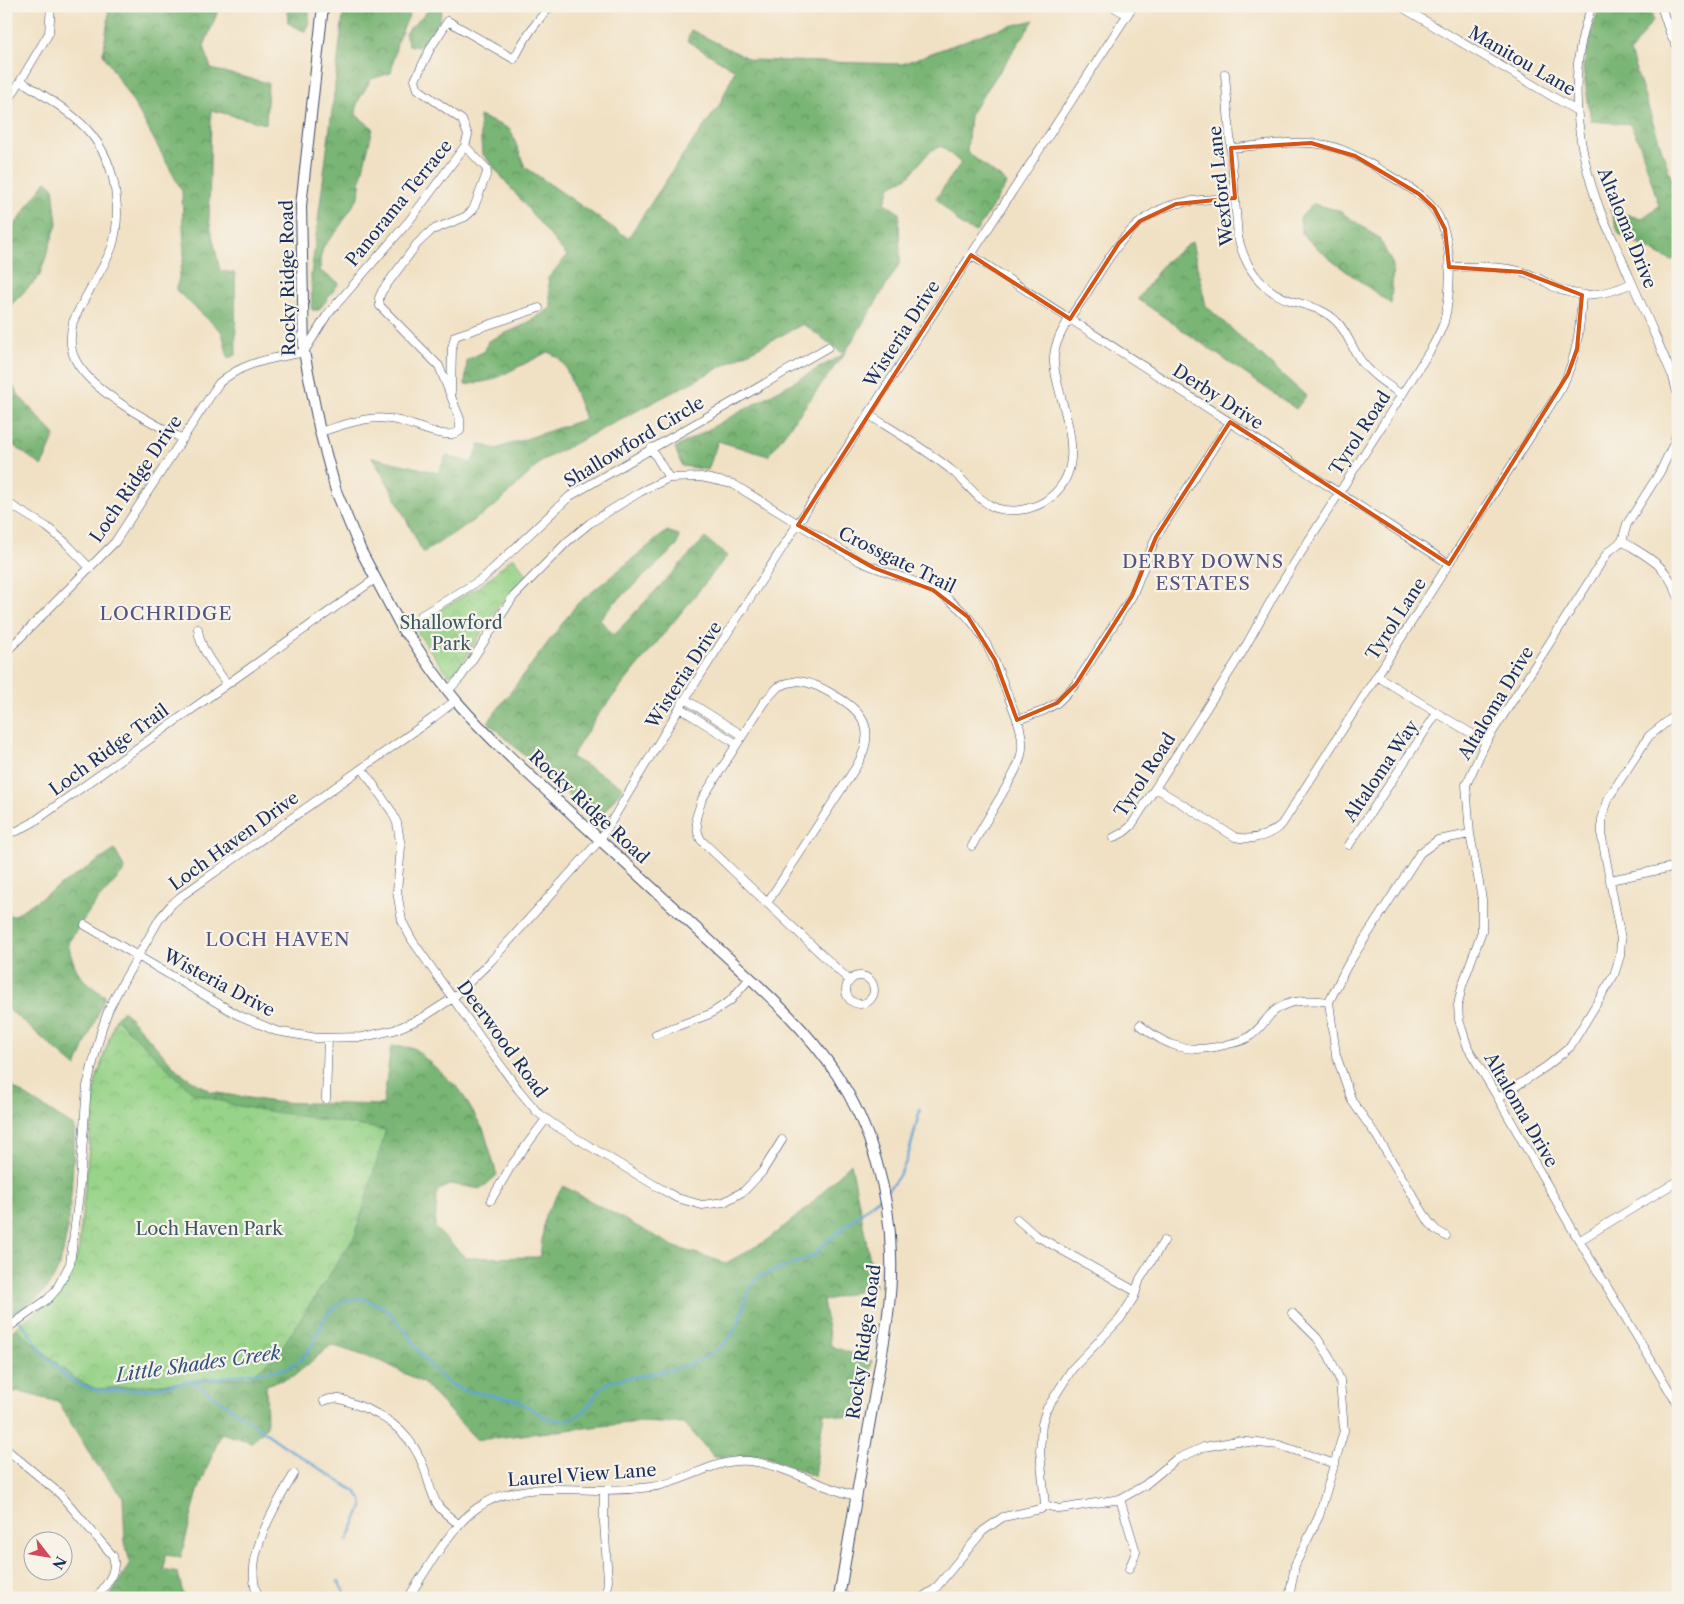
<svg xmlns="http://www.w3.org/2000/svg" width="1684" height="1604" font-family="'Libre Caslon Text',serif">
	<defs>
		<pattern id="forest-crowns" width="20" height="18" patternUnits="userSpaceOnUse" patternTransform="scale(1.25)"><rect width="20" height="18" fill="#79b574"/><path d="M2 6a3 3 0 1 1 6 0M12 15a3 3 0 1 1 6 0" fill="none" stroke="#629462"/></pattern>
		<pattern id="park-crowns" width="20" height="18" patternUnits="userSpaceOnUse" patternTransform="scale(1.25)"><rect width="20" height="18" fill="#97d388"/><path d="M2 6a3 3 0 1 1 6 0M12 15a3 3 0 1 1 6 0" fill="none" stroke="#82b578"/></pattern>
	</defs>
	<rect width="100%" height="100%" fill="#f7f3e8"/>
	<filter id="ink" filterUnits="userSpaceOnUse"><feTurbulence type="fractalNoise" baseFrequency=".02" numOctaves="2"/><feDisplacementMap in="SourceGraphic" scale="10" xChannelSelector="R" yChannelSelector="G"/><feConvolveMatrix kernelMatrix="1 2 1 2 8 2 1 2 1" color-interpolation-filters="sRGB"/></filter>
	<filter id="wash" filterUnits="userSpaceOnUse"><feTurbulence type="fractalNoise" baseFrequency=".0096" numOctaves="4" result="noise"/><feDisplacementMap in="SourceGraphic" scale="20" xChannelSelector="R" yChannelSelector="G"/><feGaussianBlur stdDeviation="1.12" result="paint"/><feColorMatrix in="noise" values="0 0 0 0 0 0 0 0 0 0 0 0 0 0 0 0 0 1.4 0 .05"/><feComposite in="paint" operator="in"/></filter>
	<g filter="url(#wash)">
		<rect width="100%" height="100%" fill="#f1e1c4"/>
		<path fill="url(#forest-crowns)" stroke="#4a7269" d="M101,6H217L219,8L204,46L211,69L268,83L266,124L211,110L209,220L220,271L235,273L236,355L228,358L222,332L176,290L184,256L182,191L139,112L103,54L109,12Z
			M287,6H309V21L306,32L288,23Z
			M344,6H413L397,43L391,73L371,79L357,103L356,115L373,128L361,177L359,196L337,231L323,247L320,260V271L339,283L319,310H312L311,275L333,103Z
			M433,6H443L437,28L418,47L409,45L405,33Z
			M1601,6H1650L1653,20L1630,52L1678,199V255L1672,261L1619,234L1610,209L1641,219L1659,206L1640,144L1630,124L1591,121L1583,68L1596,17Z
			M1034,20L970,115L967,152L1007,183L976,232L962,226L936,198L961,163L941,146L930,151L908,177L890,186L885,203L899,213L900,263L844,354L768,456L718,441L708,470L682,466L675,448L844,354L803,324L543,460L494,507L423,553L391,489L372,457L438,473L446,456L472,463L480,444L496,449L585,419L566,368L559,358L548,352L492,380L465,385L467,360L485,351L488,341L524,325L551,308L548,278L567,256L482,153L479,116L510,129L525,167L628,238L683,155L719,106L735,70L687,41L691,30L751,60L902,64L991,31Z
			M46,181L53,187L57,224L39,277L6,310V237Z
			M1313,204L1338,210L1379,238L1393,265L1391,304L1331,260L1302,234L1300,218Z
			M1192,242L1206,306L1306,396L1296,409L1138,299L1165,262Z
			M6,375L20,397L55,435L42,466L6,440Z
			M667,531L679,535L677,546L612,605L600,620L614,635L705,538L727,556L597,716L571,757L623,787L598,820L592,817L488,722L577,604Z
			M115,850L125,870L92,907L68,943C75,972 79,979 105,996L76,1067L6,1007V914L13,916Z
			M123,1010L179,1072L211,1092L274,1102L383,1105L391,1046L414,1048L460,1090L484,1131L497,1175L481,1189L451,1184L437,1191L435,1228L466,1258L540,1257L545,1215L563,1186L675,1247L726,1263L764,1242L803,1212L851,1163L875,1286L823,1301L831,1346L872,1361L861,1419L824,1413L814,1476L764,1456L714,1457L685,1424L638,1422L477,1440L423,1383L381,1361L331,1345L294,1376L266,1385L267,1426L252,1442L221,1433L198,1491L181,1557L165,1555L164,1570L178,1573L184,1598H109L130,1563L125,1542L123,1497L95,1462L58,1402L17,1391L6,1396V1335L16,1328L74,1378L96,1389L250,1377L188,1121L96,1081L116,1018Z
			M6,1083L75,1127C72,1165 72,1250 52,1281C41,1298 23,1309 6,1321Z"/>
		<path fill="url(#park-crowns)" stroke="#598173" d="M513,557L529,577L499,605L457,671L448,675L413,626L483,584Z
			M116,1018L193,1093L238,1106L386,1130L355,1236L277,1355L250,1377L96,1389L74,1378L16,1328L54,1298L69,1275L78,1254L96,1081Z"/>
		<g fill="none" stroke-linecap="round" stroke-linejoin="round">
			<path stroke="#60a6d6" stroke-width="2.5" d="M887,1190C909,1171 912,1138 920,1110
				M6,1308L23,1324L45,1356L67,1377L79,1385L100,1391L150,1389L191,1381L284,1369L302,1359L311,1347L316,1334L328,1314L343,1301L362,1298L385,1308L406,1331L421,1355L437,1373L451,1385L466,1391L517,1400L546,1418L566,1421L584,1412L602,1387L611,1381C651,1373 713,1369 735,1330C745,1313 744,1291 758,1277L814,1256L822,1246L881,1196
				M192,1381L286,1447L356,1492L362,1500L363,1505L347,1541
				M338,1581L346,1594L351,1598"/>
		</g>
	</g>
	<g filter="url(#ink)">
		<g fill="none" stroke-linecap="round" stroke-linejoin="round">
			<defs>
				<path id="street" d="M1112,6L1127,15
					M1400,6L1577,111
					M1592,6C1566,70 1576,147 1600,210C1609,232 1620,254 1629,276C1644,309 1658,343 1673,377L1678,396
					M1661,6L1671,36L1678,47
					M1225,74L1238,237C1245,267 1261,291 1292,301C1308,306 1325,309 1337,322C1347,332 1351,346 1359,358C1370,374 1386,384 1402,395
					M21,81C70,112 110,134 116,197C118,213 117,231 112,247C102,273 84,296 73,322C70,335 69,347 75,359C90,391 152,423 183,439
					M6,105L49,33L51,6
					M971,255L1449,564
					M1449,267C1474,267 1499,265 1523,272C1534,275 1544,281 1554,287C1582,300 1606,295 1632,283
					M451,392L452,348L455,336L539,308
					M869,415C896,432 925,449 950,469C966,481 977,501 996,508C1011,513 1030,510 1044,502C1088,474 1068,426 1058,385C1056,376 1053,366 1054,356C1056,334 1073,314 1085,296C1108,259 1129,217 1175,204C1194,199 1215,199 1235,198
					M1678,423L1674,443L1660,472L1627,524L1622,541L1608,552L1486,742L1466,785L1470,834L1482,899V931L1462,986L1458,1005L1459,1020L1468,1048L1498,1098L1571,1227L1678,1405
					M320,432C347,424 372,413 400,421C416,425 447,441 460,431V419L439,366L380,306L379,298L382,291L417,244L432,230L465,217L473,210L487,173L486,168L465,146
					M651,448L669,478
					M6,502L47,527L65,542L90,568
					M1622,541C1649,558 1666,564 1678,596
					M420,616L482,579L570,496L828,347
					M198,629C200,650 215,667 227,684
					M6,652L115,542L219,383C244,361 272,359 304,352L327,315L409,221L465,146L468,135L462,120L418,89L415,80L431,47L448,21L514,59C524,39 535,22 551,6
					M1377,676L1437,713L1486,742
					M798,681C811,682 822,688 834,695C867,713 876,733 856,767L767,903L701,840L698,833L696,818L702,799L764,702L778,687L788,683Z
					M448,691L461,677L513,597L568,541L590,523L640,492L669,478L701,477L733,484L859,561C880,571 902,576 923,585C973,607 990,645 1007,693C1014,712 1026,734 1021,755C1018,770 1008,783 1001,796C991,813 981,829 972,846
					M685,699L742,735
					M680,708L737,744
					M1017,720L1043,711L1057,703L1076,684L1132,596L1156,537L1230,422
					M362,768L392,812L397,823L401,847L397,891L402,921L412,940L480,1037L518,1089L537,1112L556,1126L651,1183L677,1198L702,1205L724,1202L744,1191L762,1172L782,1140
					M1156,788L1235,837C1253,841 1268,837 1282,824L1562,387C1577,356 1580,330 1582,295
					M6,833L17,831L32,823L375,579
					M1113,838L1124,832L1131,826L1243,651L1274,595L1431,349C1436,340 1441,331 1444,322C1452,290 1454,235 1433,208C1420,192 1401,183 1384,172C1366,161 1347,150 1326,145C1295,139 1262,146 1231,148
					M1349,845L1437,713
					M1610,880L1678,866
					M767,903L850,981
					M85,925L238,1015L276,1031L317,1038L363,1037L394,1030L422,1018L453,998L490,962L600,840L685,699L971,255L1133,6
					M846 990a14 14 0 1 1 28 0a14 14 0 1 1-28 0Z
					M1140,1025C1168,1048 1190,1054 1225,1045C1232,1043 1241,1042 1247,1038C1259,1031 1262,1024 1271,1014C1286,999 1309,999 1329,1002
					M656,1034L710,1014L730,1001L750,978
					M1498,1098L1547,1066L1570,1047L1614,975L1620,956L1621,939L1602,838V819L1609,797L1649,736L1678,713
					M326,1099L328,1038
					M491,1200L511,1166L546,1119
					M1017,1219L1035,1235L1135,1291
					M1446,1236L1436,1230L1429,1222L1376,1135L1352,1101L1336,1055L1329,1002L1347,966L1420,853L1438,840L1470,834
					M1580,1240L1678,1181
					M6,1329L48,1299L56,1290L70,1264L79,1194L87,1086L102,1028L108,1011L119,989L160,918L171,905L180,897L433,718L456,700
					M324,1401C336,1395 346,1401 357,1405C388,1416 413,1436 424,1468C429,1481 431,1496 439,1507C445,1514 453,1519 459,1525
					M6,1449L60,1494L113,1556C118,1573 105,1585 97,1598
					M604,1490V1522L608,1580L606,1598
					M1120,1499L1136,1552L1129,1569
					M1045,1505L1040,1451L1042,1424L1046,1410L1072,1369L1120,1319L1134,1297L1140,1279L1164,1241
					M840,1595L850,1598
					M259,1598C240,1562 276,1504 294,1474
					M408,1598C426,1571 451,1526 477,1508C513,1482 564,1490 606,1490C621,1490 636,1489 651,1487C685,1483 714,1458 749,1461C787,1465 819,1488 857,1496
					M921,1598L935,1589L983,1531L1003,1517L1041,1509L1045,1505L1060,1509L1120,1499L1145,1485L1175,1460L1204,1447L1237,1441L1279,1445L1335,1464
					M1289,1598L1295,1565L1319,1516L1344,1431L1340,1380L1329,1356L1317,1338L1292,1313"/>
				<path id="secondary" d="M323,6L301,206L304,352L320,432L336,491L361,551L404,632L410,637C425,660 440,682 458,703C493,743 534,779 574,816C619,857 664,899 710,941C754,982 803,1023 837,1075C871,1127 890,1193 891,1255C893,1303 882,1351 874,1398C862,1465 850,1531 839,1598"/>
			</defs>
			<use href="#street" stroke="#3b4a6d" stroke-width="9"/>
			<use href="#secondary" stroke="#3b4a6d" stroke-width="12"/>
			<use href="#street" stroke="#fff" stroke-width="8"/>
			<use href="#secondary" stroke="#fff" stroke-width="10"/>
		</g>
	</g>
	<path fill="none" stroke="#d45514" stroke-width="4" stroke-linejoin="round" d="M1311,143L1355,156L1419,194L1434,208L1445,229L1449,267L1522,272L1582,295L1577,349L1568,374L1449,564L1230,422L1156,537L1132,596L1076,684L1057,703L1017,720L995,660L968,617L933,590L874,568L798,525L971,255L1070,319L1119,243L1140,221L1176,204L1235,198L1231,148Z"/>
	<g text-anchor="middle" dominant-baseline="central" stroke-width="4.5" stroke-linejoin="round" paint-order="stroke">
		<g font-size="18" fill="#1b2f5e" stroke="#f7f3e8">
			<text transform="translate(1522 61) rotate(30)">Manitou Lane</text>
			<text transform="translate(1221 186) rotate(-96)">Wexford Lane</text>
			<text transform="translate(399 203) rotate(-51)">Panorama Terrace</text>
			<text transform="translate(1627 228) rotate(68)">Altaloma Drive</text>
			<text transform="translate(288 278) rotate(-91)">Rocky Ridge Road</text>
			<text transform="translate(902 334) rotate(-57)">Wisteria Drive</text>
			<text transform="translate(1218 397) rotate(33)">Derby Drive</text>
			<text transform="translate(1360 433) rotate(-57)">Tyrol Road</text>
			<text transform="translate(634 442) rotate(-31)">Shallowford Circle</text>
			<text transform="translate(136 479) rotate(-56)">Loch Ridge Drive</text>
			<text transform="translate(897 560) rotate(26)">Crossgate Trail</text>
			<text transform="translate(1396 619) rotate(-57)">Tyrol Lane</text>
			<text transform="translate(684 675) rotate(-57)">Wisteria Drive</text>
			<text transform="translate(1496 703) rotate(-59)">Altaloma Drive</text>
			<text transform="translate(109 750) rotate(-36)">Loch Ridge Trail</text>
			<text transform="translate(1381 771) rotate(-56)">Altaloma Way</text>
			<text transform="translate(1145 775) rotate(-57)">Tyrol Road</text>
			<text transform="translate(589 807) rotate(43)">Rocky Ridge Road</text>
			<text transform="translate(234 841) rotate(-36)">Loch Haven Drive</text>
			<text transform="translate(219 983) rotate(28)">Wisteria Drive</text>
			<text transform="translate(502 1039) rotate(54)">Deerwood Road</text>
			<text transform="translate(1521 1110) rotate(60)">Altaloma Drive</text>
			<text transform="translate(864 1342) rotate(-82)">Rocky Ridge Road</text>
			<text transform="translate(582 1475) rotate(-4)">Laurel View Lane</text>
		</g>
		<g font-size="18" fill="#3a5868" stroke="#f7f3e8">
			<text x="451" y="623">Shallowford<tspan x="451" dy="21">Park</tspan></text>
			<text x="209" y="1229">Loch Haven Park</text>
		</g>
		<g font-size="19" letter-spacing="1" fill="#555382" stroke="#f7f3e8">
			<text x="1203" y="561">DERBY DOWNS<tspan x="1203" dy="22">ESTATES</tspan></text>
			<text x="166" y="613">LOCHRIDGE</text>
			<text x="278" y="939">LOCH HAVEN</text>
		</g>
		<g font-size="19" font-style="italic" fill="#305382" stroke="#f7f3e8">
			<text transform="translate(198 1364) rotate(-8)">Little Shades Creek</text>
		</g>
	</g>
	<rect width="1684" height="1604" fill="none" stroke="#f7f3e8" stroke-width="25"/>
	<g transform="translate(48 1556) rotate(121)"><circle r="24" fill="#f7f3e8" stroke="#9fa5b1"/>
	<path d="M0-4L9 19L0 12L-9 19Z" fill="#d1495b"/>
	<text y="-8" font-size="14" font-weight="bold" text-anchor="middle" fill="#1b2f5e">N</text>
	</g>
</svg>
